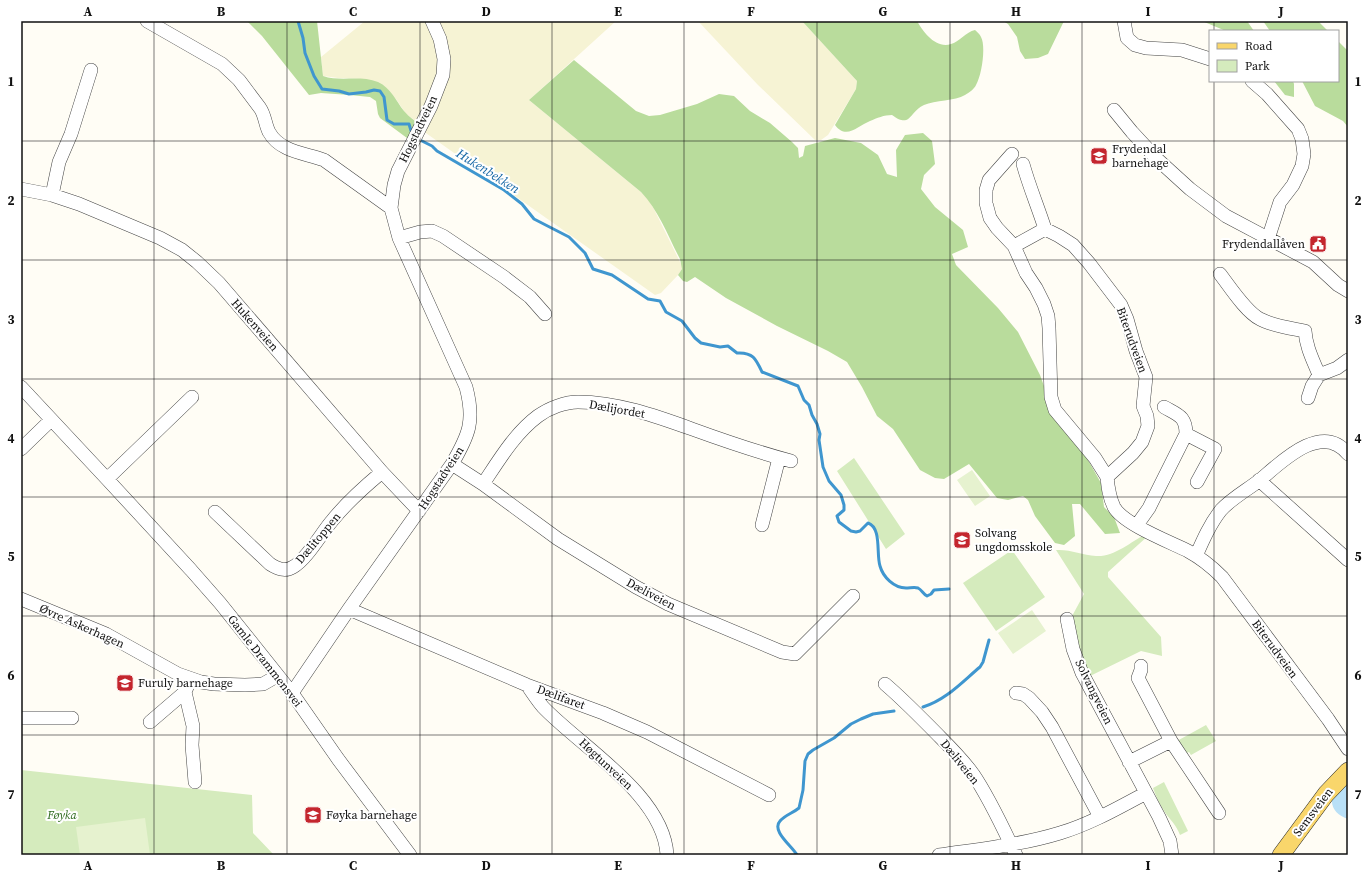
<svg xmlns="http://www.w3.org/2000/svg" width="1369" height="876" font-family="'Source Serif 4',serif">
	<rect width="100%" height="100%" fill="#fffdf5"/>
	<path fill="#f6f3d4" d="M365,21H429L441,61L421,125L406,114L396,99L363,79L338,78L323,76L321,57Z
		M434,21H616L529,100L641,192L648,199L654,209L682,266V269L678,275L661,293L655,295L423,131L447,76Z
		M698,21H802L857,81L856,89L828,135L821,140H815L758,85Z"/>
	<path fill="#d5ebbd" d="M854,458L905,534L886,549L837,471Z
		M1146,534L1149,535L1108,572V577L1161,637L1162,656L1141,651L1088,677L1078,657L1071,618L1084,594L1056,550C1070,549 1082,555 1096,556C1115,557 1130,542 1146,534Z
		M1012,550L1045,597L996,631L963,583Z
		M1206,725L1216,741L1191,755L1189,752L1187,753L1177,741Z
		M21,770L252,795L253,833L274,855H21Z
		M1164,782L1188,831L1180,835C1176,824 1170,820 1164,811C1159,804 1156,796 1153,788Z"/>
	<path fill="#b9dc9c" d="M247,21H317L323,76C340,82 360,75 378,82C391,88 396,101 404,111C409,117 415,121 421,125L411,141L380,118L378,114L376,101L370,97L350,95L321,93L309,95L262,36Z
		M802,21H917C923,32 936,49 951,44C959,42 966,32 975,30C977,32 980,34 981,37C986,46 982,75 976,85C975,88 969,93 965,95C955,101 935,100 924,105C909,112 911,129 892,115C884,115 877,118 870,121C858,126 846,140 835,125L856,89L857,81Z
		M1003,21H1064L1048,54L1038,58L1025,59L1020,51L1017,37L1008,24Z
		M1202,21H1247L1254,31H1226Z
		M1263,21H1318L1328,31H1270Z
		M1338,41L1348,51V127L1343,121L1315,106L1302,81H1338Z
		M574,60L636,111L649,116L660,115L697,104L719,94L734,96L750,111L770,123L792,142L798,148L799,158L803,156L805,146L835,138L861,143L878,155L887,174L897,177L896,150L905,135L923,133L932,141L935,164L924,175L921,189L935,207L963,230L968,247L952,254L956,265L998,308L1018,332L1040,375L1053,411L1088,460L1101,483L1104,507L1114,517L1120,533L1105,534L1080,504H1072L1075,536L1064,545L1055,543L1035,516L1028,500L1023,496L1008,500L997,498L969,464L944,479L935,478L920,470L893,429L877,416L862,387L847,362L828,351L777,326L726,298L695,277L687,282L683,281L678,275L682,269L680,259C668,236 659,211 641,192L529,100Z
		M1274,81H1293L1294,84V97L1285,95Z"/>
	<path fill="#e6f2cf" d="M972,470L990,496L975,506L957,480Z
		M1032,610L1046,631L1013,654L998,633Z
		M145,818L150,855H80L76,827Z"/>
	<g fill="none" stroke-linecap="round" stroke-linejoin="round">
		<path stroke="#3f96cf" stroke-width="3" d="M298,21L303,38L305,53L314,76L322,89L339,91L349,94L366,92L374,90L380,91L384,97L387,120L394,124H409L412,134
			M418,139L432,146L437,151L504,190L522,204L534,219L569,237L585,253L593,269L612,275L648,299L660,301L666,312L682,321L695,338L701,343L720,347L728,346L737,353C753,352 756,359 762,372L798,386L804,400L809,405L812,415L817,424L820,434L819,440L823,467L829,481L841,495L844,505V510L837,516L839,522L851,531L856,532L860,531L868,523C882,528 876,554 880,566C883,577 894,588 906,588C910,588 915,587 918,588C922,590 923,594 927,596L931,594L934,590L949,589
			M923,707C946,700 962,682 980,667L983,662L989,640
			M797,855C792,846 771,831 780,821C785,815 793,813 799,808L803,790L805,761L808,754L813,750L834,738L851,724L861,719L873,714L894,711"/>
		<path stroke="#b9e0f7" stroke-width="17" d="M1348,787C1340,795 1336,804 1348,810"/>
		<defs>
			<path id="minor" d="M147,21L222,64L239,80L260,108C265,115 265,124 269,132C280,152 305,153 324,160L391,208
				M1124,21L1127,38L1135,45L1146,48L1182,50L1210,59
				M1252,81L1267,94L1298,129L1302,139L1304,154L1302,166L1293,185L1280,202L1268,239
				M1114,110L1132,132L1157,159L1190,189L1226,216L1313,262L1338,285L1348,291
				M1012,154L989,180L986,190V203L990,218L997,228L1014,246L1026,273L1036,288L1044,304L1048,316L1049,328L1051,397L1055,410L1095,458L1107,477
				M1023,164C1029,186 1038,207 1045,229
				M21,189L52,195L79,204L160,238L182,250L197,262L219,283L382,472L419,511
				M52,195L59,162L71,134L91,70
				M399,238L420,232L432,231L443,236L504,277L530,297L545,314
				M1014,246L1045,229L1059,236L1073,245L1089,263L1121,305L1127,319L1136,351L1146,377L1143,406L1147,416L1148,426L1142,442L1133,453L1107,477C1108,487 1109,497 1114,507C1123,524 1170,542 1188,551C1201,558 1212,567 1222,577L1328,719L1348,749
				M1220,274C1230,287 1246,312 1260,319C1273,326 1290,328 1305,331C1306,347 1313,360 1319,375
				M21,387L107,479L191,570L220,603L292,693L338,759L410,855
				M1308,398L1312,386L1319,375L1337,368L1348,360
				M1164,407C1178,415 1186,416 1186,434L1215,449L1197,482
				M21,449L51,420
				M452,464L483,484L558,539L636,587L668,604L782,652L795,654L853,596
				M107,479L192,397
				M1259,480L1348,560
				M483,484C499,460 515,433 538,416C549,408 565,402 578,402C617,402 656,416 692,429C725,441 757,452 791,461
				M215,512L270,564C278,569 285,572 293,567C306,560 321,534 331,522C346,503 364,487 382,472
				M762,525L779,458
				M1137,525L1149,508L1186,434
				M1196,556C1203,540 1210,524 1221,510C1232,498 1247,490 1260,480C1281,462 1322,421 1348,454
				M21,599L106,634L178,674L201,682L214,684L245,685L263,684L277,676
				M349,609L527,685L603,713L647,732L769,795
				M1067,619L1073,649L1082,673L1159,817L1170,841L1172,855
				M1141,666V670L1138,678L1171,741L1219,813
				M885,684C905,701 922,719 940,737C952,749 963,760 973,774C990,799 1003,828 1016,855
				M527,685C532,692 537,700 543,707C581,747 664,795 667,855
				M185,692L193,726L192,745L195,782
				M292,693L349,609L452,464C469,435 475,421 466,387L399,238L391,208L394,185L398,171L431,106L443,75L444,59L440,39L432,21
				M1016,693L1023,694L1029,698L1042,712L1052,727L1100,817
				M21,718H72
				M150,722L185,692L188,685
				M1129,762L1171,741
				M939,855C979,849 1021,845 1060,833C1090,824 1118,808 1146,793"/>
			<path id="major" d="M1281,855L1326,794L1348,771"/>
		</defs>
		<use href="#minor" stroke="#444" stroke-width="14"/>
		<use href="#major" stroke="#222" stroke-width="18"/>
		<use href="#minor" stroke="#fff" stroke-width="13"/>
		<use href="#major" stroke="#f9d66b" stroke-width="17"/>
	</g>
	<path fill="none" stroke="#111" stroke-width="1" stroke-opacity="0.55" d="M154,21V855M287,21V855M420,21V855M552,21V855M684,21V855M817,21V855M950,21V855M1082,21V855M1214,21V31M1214,81V855M21,141H1348M21,260H1348M21,379H1348M21,497H1348M21,616H1348M21,735H1348"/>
	<defs>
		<symbol id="school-square" viewBox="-11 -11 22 22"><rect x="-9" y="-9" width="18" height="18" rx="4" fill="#c4262e" stroke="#fff"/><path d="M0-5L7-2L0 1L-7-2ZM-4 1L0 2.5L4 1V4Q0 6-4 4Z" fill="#fff"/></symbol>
		<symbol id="civic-square" viewBox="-11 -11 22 22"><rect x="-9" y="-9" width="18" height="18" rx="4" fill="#c4262e" stroke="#fff"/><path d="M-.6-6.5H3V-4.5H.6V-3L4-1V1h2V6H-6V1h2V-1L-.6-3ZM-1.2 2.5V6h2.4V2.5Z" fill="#fff"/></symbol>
	</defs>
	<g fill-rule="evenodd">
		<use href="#school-square" x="1089" y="146" width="20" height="20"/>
		<use href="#civic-square" x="1308" y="234" width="20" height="20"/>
		<use href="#school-square" x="952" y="530" width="20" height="20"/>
		<use href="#school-square" x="115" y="673" width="20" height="20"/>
		<use href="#school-square" x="303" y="805" width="20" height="20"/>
	</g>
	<g text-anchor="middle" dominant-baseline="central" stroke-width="4" stroke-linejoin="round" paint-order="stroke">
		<g font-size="12" fill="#111" stroke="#fff">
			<text transform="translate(418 129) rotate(-64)">Hogstadveien</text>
			<text transform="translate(255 325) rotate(49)">Hukenveien</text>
			<text transform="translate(1132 340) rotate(70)">Biterudveien</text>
			<text transform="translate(617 409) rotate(10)">Dælijordet</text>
			<text transform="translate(441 478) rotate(-57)">Hogstadveien</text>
			<text transform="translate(318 538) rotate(-50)">Dælitoppen</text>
			<text transform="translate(651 594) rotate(28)">Dæliveien</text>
			<text transform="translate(82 626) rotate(24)">Øvre Askerhagen</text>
			<text transform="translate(1275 649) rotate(54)">Biterudveien</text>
			<text transform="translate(265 661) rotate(52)">Gamle Drammensvei</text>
			<text transform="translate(1094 692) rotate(64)">Solvangveien</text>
			<text transform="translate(561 697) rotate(20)">Dælifaret</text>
			<text transform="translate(960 762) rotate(51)">Dæliveien</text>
			<text transform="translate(606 764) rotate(43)">Høgtunveien</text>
			<text transform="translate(1313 812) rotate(-53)">Semsveien</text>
		</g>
		<g font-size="12" fill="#111" stroke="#fff" text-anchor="start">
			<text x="1112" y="149">Frydendal<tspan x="1112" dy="14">barnehage</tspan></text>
			<text x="1305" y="244" text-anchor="end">Frydendallåven</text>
			<text x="975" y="533">Solvang<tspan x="975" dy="14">ungdomsskole</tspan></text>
			<text x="138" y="683">Furuly barnehage</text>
			<text x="326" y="815">Føyka barnehage</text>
		</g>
		<g font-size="12" font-style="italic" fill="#2f6b1f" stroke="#fff">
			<text x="62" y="815">Føyka</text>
		</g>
		<g font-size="13" font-style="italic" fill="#1768a6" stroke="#fff">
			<text transform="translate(488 171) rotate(32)">Hukenbekken</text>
		</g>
	</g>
	<rect width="1369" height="876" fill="none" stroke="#ffffff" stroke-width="44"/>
	<rect x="1209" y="30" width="130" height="52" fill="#ffffff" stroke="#a0a0a0"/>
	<rect x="1217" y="43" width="20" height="6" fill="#f9d66b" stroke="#a0a0a0"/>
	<text x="1245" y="50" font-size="12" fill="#111111">Road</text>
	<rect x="1217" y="60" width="20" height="12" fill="#d5ebbd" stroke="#a0a0a0"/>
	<text x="1245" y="70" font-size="12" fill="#111111">Park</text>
	<rect x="22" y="22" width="1325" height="832" fill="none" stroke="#111" stroke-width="1.5"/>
	<g font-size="13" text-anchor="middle" font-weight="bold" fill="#111">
		<text x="88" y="16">A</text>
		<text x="221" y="16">B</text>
		<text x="353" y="16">C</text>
		<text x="486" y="16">D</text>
		<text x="618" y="16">E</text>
		<text x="751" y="16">F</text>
		<text x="883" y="16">G</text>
		<text x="1016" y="16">H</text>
		<text x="1148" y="16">I</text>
		<text x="1281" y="16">J</text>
		<text x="11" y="86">1</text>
		<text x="1358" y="86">1</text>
		<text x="11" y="205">2</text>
		<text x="1358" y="205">2</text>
		<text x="11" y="324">3</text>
		<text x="1358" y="324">3</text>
		<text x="11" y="443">4</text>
		<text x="1358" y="443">4</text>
		<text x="11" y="561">5</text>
		<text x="1358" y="561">5</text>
		<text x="11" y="680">6</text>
		<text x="1358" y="680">6</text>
		<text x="11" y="799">7</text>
		<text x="1358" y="799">7</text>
		<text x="88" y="870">A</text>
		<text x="221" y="870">B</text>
		<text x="353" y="870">C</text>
		<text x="486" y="870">D</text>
		<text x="618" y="870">E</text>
		<text x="751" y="870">F</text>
		<text x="883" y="870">G</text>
		<text x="1016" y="870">H</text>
		<text x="1148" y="870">I</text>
		<text x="1281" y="870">J</text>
	</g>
</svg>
